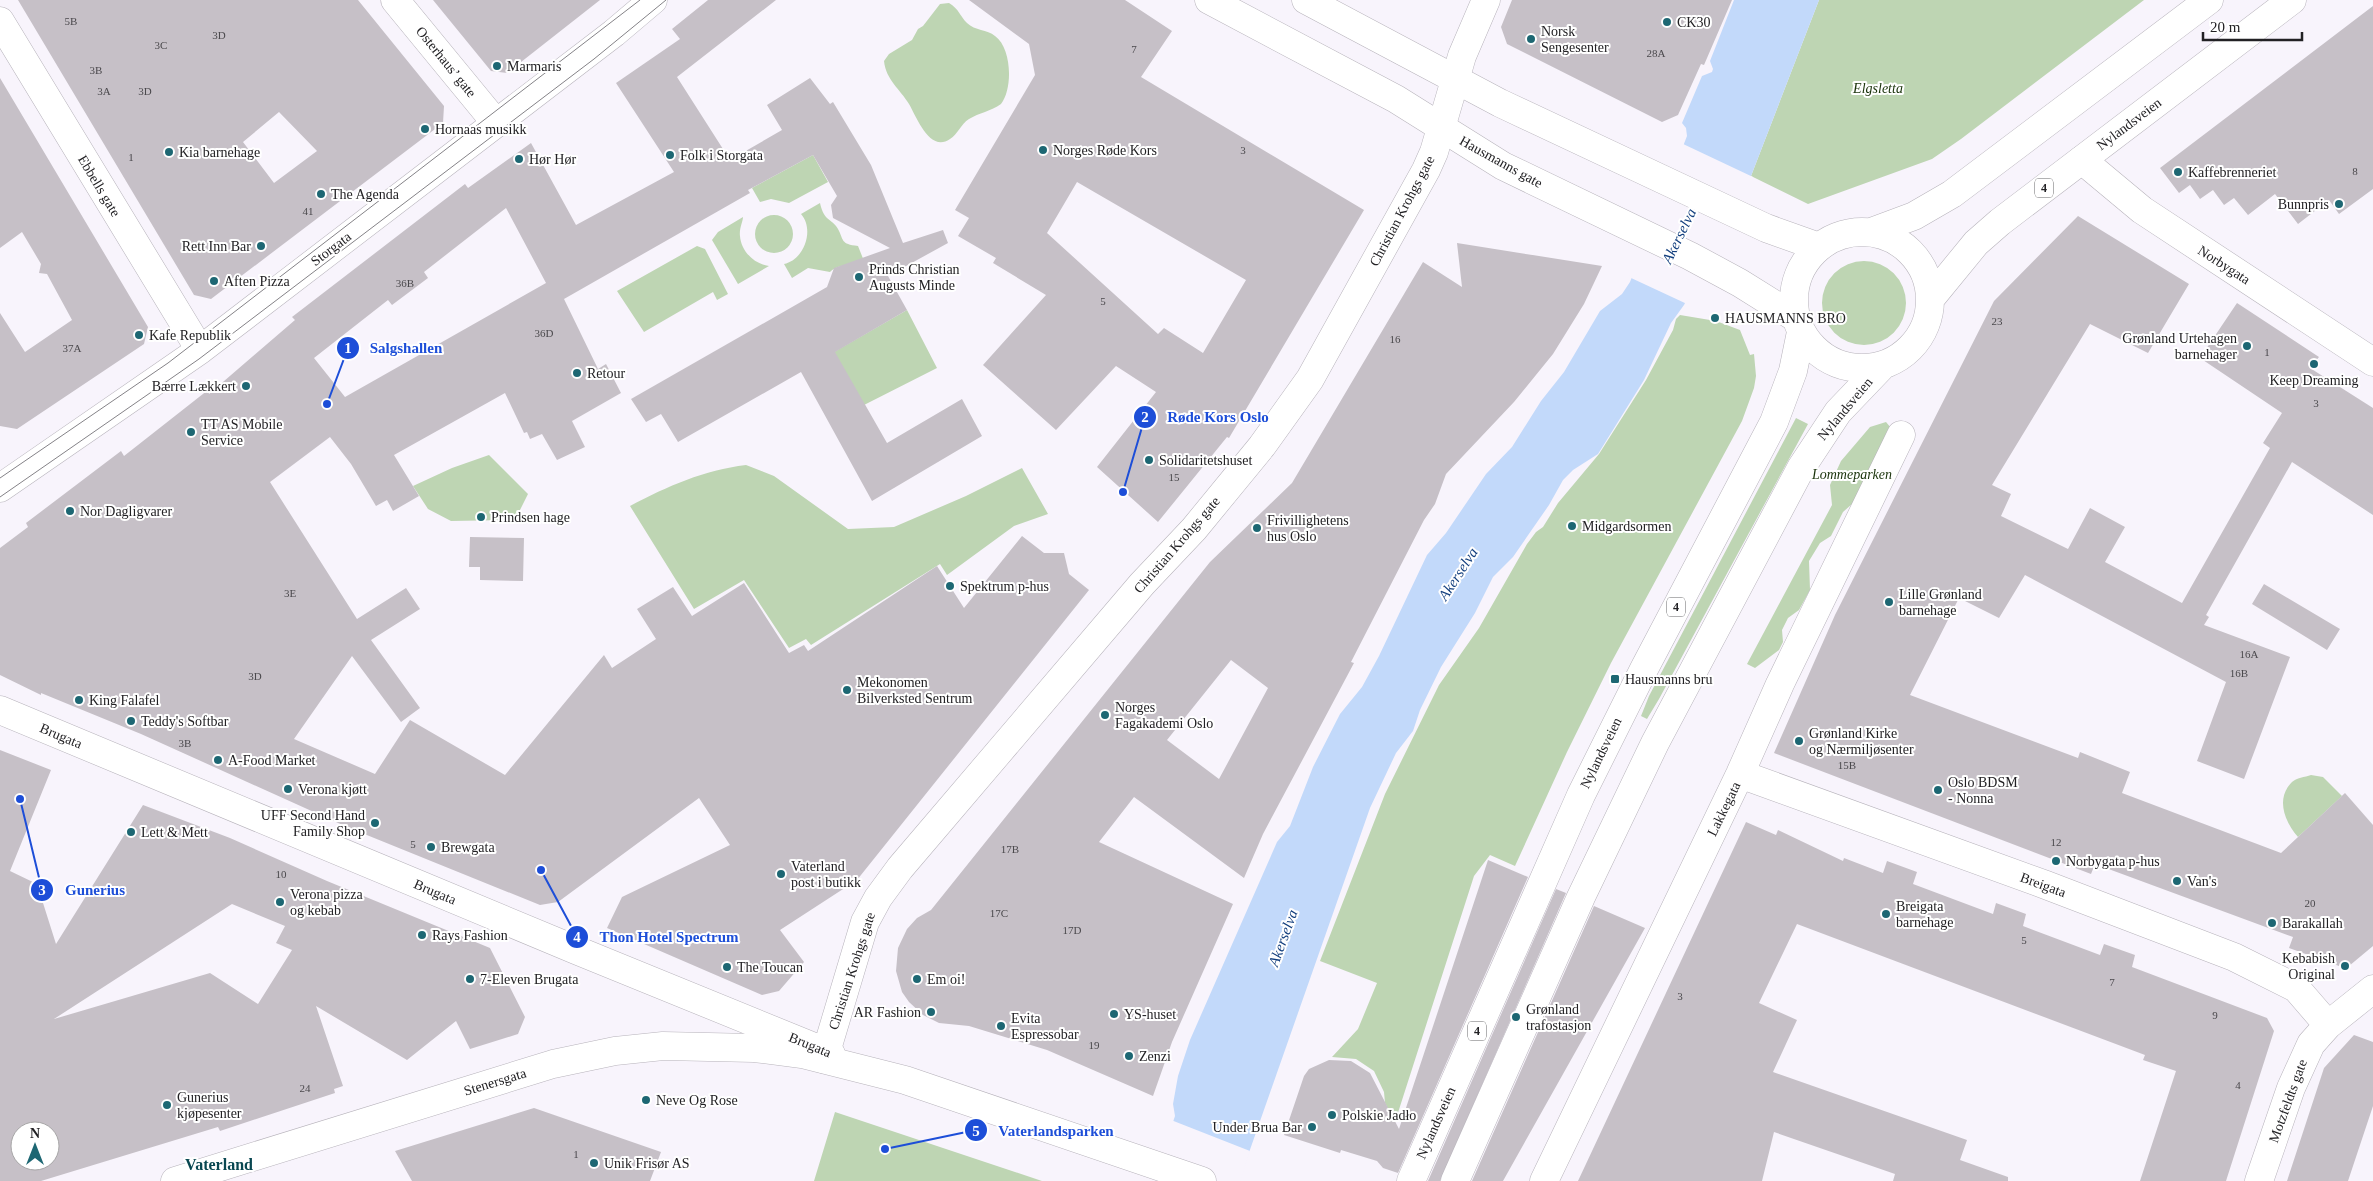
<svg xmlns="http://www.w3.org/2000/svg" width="2373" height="1181" font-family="'Times New Roman',serif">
	<rect width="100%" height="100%" fill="#f8f4fc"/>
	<path fill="#bed5b3" d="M1819,0H2144L1961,139L1932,159L1808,204L1751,176Z
		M949,3C959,9 960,16 967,23C975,31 987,29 995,36C1012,48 1013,89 1001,104C991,111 979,113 969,119C961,124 958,134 950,139C930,153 917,118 909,104C900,89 886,80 884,61L889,54L912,40L918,29L923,26L940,4Z
		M813,155L828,182L789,203L771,199L760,202L752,188Z
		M820,203C824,222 832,218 838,229C844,240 840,244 858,246L866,266C852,267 841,262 830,272L808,268L792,278L784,264C804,260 815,230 801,214Z
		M755 234a19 19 0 1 1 38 0a19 19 0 1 1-38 0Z
		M743,217C743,221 739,229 740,236C741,251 754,264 769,266L738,284L712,240L718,232Z
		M697,246L705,249L728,294L717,300L713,292L644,332L617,291Z
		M1822 303a42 42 0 1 1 84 0a42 42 0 1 1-84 0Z
		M907,310L937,368L864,405L834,352Z
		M1680,315L1716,321L1740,330L1750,355L1754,354L1756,376L1754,388L1742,421L1611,663L1567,752L1515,866L1490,855L1474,876L1395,1122L1385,1103L1384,1092L1374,1071L1356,1059L1332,1057L1358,1029L1377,983L1320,961L1385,794L1439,685L1479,628L1527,544L1536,532L1543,527L1558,503L1599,454L1646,380L1673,330L1676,319Z
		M1796,418L1808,424L1659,699L1647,719L1641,716L1649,696Z
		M1886,422L1891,428L1852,504L1843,512L1831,536L1820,543L1809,561L1810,590L1799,610L1788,618L1782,630L1783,642L1779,650L1755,668L1747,664L1832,505L1830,485L1841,461L1870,427Z
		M489,455L528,494L515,520L451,521L428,509L413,486L452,468Z
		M746,465L774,476L848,529L894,527L966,496L1022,468L1048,514L1014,526L947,575L940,564L811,645L806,639L789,648L744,580L694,609L630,506C668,486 704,470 746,465Z
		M2311,775L2323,777L2342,796L2298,837C2285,822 2275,799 2292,782C2296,778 2305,777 2311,775Z
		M835,1112L1042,1181H814Z"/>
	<path fill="#c2d9fa" d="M1734,0H1819L1751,176L1684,305L1671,323L1644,380L1598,454L1573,470L1563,480L1549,505L1513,557L1493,577L1475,613L1441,667L1420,710L1413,731L1396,753L1370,808L1239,1181H1153L1175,1116L1173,1104L1178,1076L1190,1040L1277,842L1290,826L1313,767L1340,714L1362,687L1379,656L1427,555L1446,533L1486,474L1512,447L1541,401L1564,372L1600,311L1622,294L1630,282L1687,136L1686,128L1682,123L1702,76L1712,72L1713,69L1710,61Z"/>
	<path fill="#f8f4fc" d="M1681,143L1753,177L1687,304L1629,277Z
		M1171,1120L1250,1151L1240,1181H1150Z"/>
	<path fill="#c6c0c7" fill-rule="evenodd" d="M18,0H358L444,106L443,123L211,299L194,295ZM279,112L317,151L274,183L243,142Z
		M433,0H600L507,73L491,71Z
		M708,0H776L677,77L730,160L782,130L767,105L810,78L830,104L833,102L871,165L903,243L943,230L948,243L888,276L907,310L835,352L887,443L962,399L982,436L872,501L801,372L678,442L661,414L646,422L631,399L827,287L834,268L890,248L833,218L831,205L837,196L813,155L748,190L750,193L564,299L598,369L606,364L621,393L572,421L585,447L557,460L542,434L530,439L527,432L524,433L505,393L394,455L419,496L393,511L387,500L376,506L351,464L330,437L270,482L357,619L406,588L420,609L371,640L420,708L401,722L352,656L294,739L375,774L410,720L505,775L604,655L612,668L656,639L637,609L673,587L692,616L744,583L789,653L804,645L808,651L937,566L964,608L1022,536L1044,553H1064L1069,574L1089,590L857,880L780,930L804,962L779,991L762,995L607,928L622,897L730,845L699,798L558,902L540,905L347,827L141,734L41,693V695L0,675V548L28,527L26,523L121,451L124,456L208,390L209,394L295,320L292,317L465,184L468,188L531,143L576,225L674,172L616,83L680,39L672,29ZM506,208L546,283L345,397L314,358L388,300L392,305L428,278L424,272Z
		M969,0H1125L1172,31L1141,77L1364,210L1229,438L1227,437L1158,522L1097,467L1156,392L1116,366L1056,430L983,365L1046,295L993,263L996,258L958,236L969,218L955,210L1035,75L1029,44ZM1077,182L1246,280L1203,353L1164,328L1158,334L1047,233Z
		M1512,0H1732L1704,65L1701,64L1678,115L1662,122L1507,44L1501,27Z
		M2373,6V189L2339,214L2329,200L2298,224L2275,194L2248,215L2234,198L2224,205L2213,190L2200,199L2190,185L2179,193L2160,168Z
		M0,78L148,327L144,344L17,429L0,426V313L25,352L72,320L47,274L39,273L41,264L22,232L0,248Z
		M2078,216L2189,284L2148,353L2090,324L1992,485L2011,494L2001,516L2068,549L2090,508L2125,527L2105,562L2182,603L2270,448L2263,443L2282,413L2200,358L2237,303L2319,357L2310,368L2373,408V515L2292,462L2206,615L2209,617L2204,625L2290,657L2244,779L2197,761L2226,682L2025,575L1999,618L1959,598L1910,695L2078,758L2080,752L2130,772L2122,793L2281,853L2345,793L2373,825V946L2349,966H2339L2289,948L2293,937L2095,864L2091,874L1774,753L1835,615L1994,301Z
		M1457,243L1602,266L1584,304L1553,354L1514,402L1446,474L1435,504L1424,520L1351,662L1354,663L1263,834L1244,878L1134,797L1099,842L1233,904L1172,1042L1153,1096L1047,1050L969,1026L939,1023L923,1015L909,1002L902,992L896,971L898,948L907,929L917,918L931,910L1210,562L1292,483L1423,262L1462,287ZM1231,660L1268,688L1219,779L1167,740Z
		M470,537L524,538L523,581L480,580V567H469Z
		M2264,584L2340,629L2327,650L2252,604Z
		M0,750L51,770L10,871L37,884L56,944L143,805L230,838L327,881L490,948L525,1017L518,1034L470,1049L456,1021L407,1060L316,1006L343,1086L334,1089L335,1093L220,1131L218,1127L41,1181H0ZM232,904L285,926L276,943L292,950L258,1004L210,973L54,1019ZM20,1131H50V1161H20Z
		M1746,822L1776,835L1778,830L1843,861L1844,858L1883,873L1887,861L1917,872L1913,884L1993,914L1996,903L2026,914L2023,926L2100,955L2104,944L2135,955L2132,967L2267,1018L2274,1031L2226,1181H2140L2176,1071L2143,1060L2145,1055L1797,924L1759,1003L1797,1020L1773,1072L1967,1140L1960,1160L2008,1177V1181H1893L1895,1174L1774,1132L1762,1181H1578Z
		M1488,860L1528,877L1398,1173L1383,1168L1377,1161L1341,1150L1340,1153L1284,1135L1304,1076L1309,1069L1329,1060L1351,1061L1370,1073L1399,1129Z
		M1556,889L1566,893L1440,1181H1428Z
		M1594,906L1645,928L1503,1181H1472Z
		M2354,1035L2373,1042V1106L2348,1181H2287L2324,1068Z
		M534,1108L661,1152L650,1181H412L395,1151Z"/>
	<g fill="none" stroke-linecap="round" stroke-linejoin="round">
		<defs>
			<path id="street" d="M395,0L496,123
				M0,21L200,350
				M2082,160L2142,210L2373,362
				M0,488L200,350L614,33L653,0
				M0,710L576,950L831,1054
				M1740,774L2046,885L2234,957L2296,988L2328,1025
				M824,1059L865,922L878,898L900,868L1142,584L1194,529L1262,446L1310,379L1426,170L1434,152L1462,56L1486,0
				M1544,1181L1740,774L1780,684L1901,435
				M2259,1181L2291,1088L2311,1044L2328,1025L2373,989"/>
			<path id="secondary" d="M1209,0L1396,99L1503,166L1690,256L1740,283L1796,318
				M1306,0L1500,103L1766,228L1819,247
				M175,1181L553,1064L615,1051L663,1046L754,1048L802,1054L905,1080L1202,1181"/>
			<path id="primary" d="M1794 300a68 68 0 1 1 136 0a68 68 0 1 1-136 0Z
				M1871,232L1914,216L1952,194L2209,0
				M1931,298L1976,243L2000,222L2292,0
				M1411,1181L1581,795L1644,669L1774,422L1793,371L1801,332
				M1455,1181L1581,897L1655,743L1801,468L1838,412L1882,366"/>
		</defs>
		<use href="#street" stroke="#b7b3bb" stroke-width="29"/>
		<use href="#secondary" stroke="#b7b3bb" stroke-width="29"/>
		<use href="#primary" stroke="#b7b3bb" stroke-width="29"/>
		<use href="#street" stroke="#fff" stroke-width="28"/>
		<use href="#secondary" stroke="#fff" stroke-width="28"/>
		<use href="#primary" stroke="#fff" stroke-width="28"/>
		<path stroke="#848287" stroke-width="1" d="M0,478L168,363L640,0
			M0,497L199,359L594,59L666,0"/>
	</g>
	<g fill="#1d6773" stroke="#fff" stroke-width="2">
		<circle cx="1667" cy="22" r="5"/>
		<circle cx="1531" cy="39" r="5"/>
		<circle cx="497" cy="66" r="5"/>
		<circle cx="425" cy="129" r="5"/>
		<circle cx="1043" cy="150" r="5"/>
		<circle cx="169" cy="152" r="5"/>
		<circle cx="670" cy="155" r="5"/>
		<circle cx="519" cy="159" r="5"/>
		<circle cx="2178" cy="172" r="5"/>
		<circle cx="321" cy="194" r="5"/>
		<circle cx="2339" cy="204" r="5"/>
		<circle cx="261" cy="246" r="5"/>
		<circle cx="859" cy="277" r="5"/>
		<circle cx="214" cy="281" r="5"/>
		<circle cx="1715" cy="318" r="5"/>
		<circle cx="139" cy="335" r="5"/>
		<circle cx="2247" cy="346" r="5"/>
		<circle cx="2314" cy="364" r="5"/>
		<circle cx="577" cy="373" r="5"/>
		<circle cx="246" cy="386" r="5"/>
		<circle cx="191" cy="432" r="5"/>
		<circle cx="1149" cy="460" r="5"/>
		<circle cx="70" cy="511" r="5"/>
		<circle cx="481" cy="517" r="5"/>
		<circle cx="1572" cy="526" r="5"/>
		<circle cx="1257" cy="528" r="5"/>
		<circle cx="950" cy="586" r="5"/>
		<circle cx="1889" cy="602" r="5"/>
		<rect x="1610" y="674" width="10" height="10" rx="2.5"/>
		<circle cx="847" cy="690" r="5"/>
		<circle cx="79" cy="700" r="5"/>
		<circle cx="1105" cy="715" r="5"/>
		<circle cx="131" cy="721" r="5"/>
		<circle cx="1799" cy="741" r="5"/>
		<circle cx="218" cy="760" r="5"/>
		<circle cx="288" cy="789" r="5"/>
		<circle cx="1938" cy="790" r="5"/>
		<circle cx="375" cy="823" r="5"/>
		<circle cx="131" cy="832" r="5"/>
		<circle cx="431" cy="847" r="5"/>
		<circle cx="2056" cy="861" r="5"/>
		<circle cx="781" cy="874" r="5"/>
		<circle cx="2177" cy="881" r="5"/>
		<circle cx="280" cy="902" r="5"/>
		<circle cx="1886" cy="914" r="5"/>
		<circle cx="2272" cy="923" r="5"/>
		<circle cx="422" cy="935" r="5"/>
		<circle cx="2345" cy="966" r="5"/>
		<circle cx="727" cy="967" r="5"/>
		<circle cx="470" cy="979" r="5"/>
		<circle cx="917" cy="979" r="5"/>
		<circle cx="931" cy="1012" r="5"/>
		<circle cx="1114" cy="1014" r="5"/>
		<circle cx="1516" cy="1017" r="5"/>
		<circle cx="1001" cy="1026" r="5"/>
		<circle cx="1129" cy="1056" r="5"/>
		<circle cx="646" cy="1100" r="5"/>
		<circle cx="167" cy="1105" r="5"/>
		<circle cx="1332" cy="1115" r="5"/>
		<circle cx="1312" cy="1127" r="5"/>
		<circle cx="594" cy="1163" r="5"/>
	</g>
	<g text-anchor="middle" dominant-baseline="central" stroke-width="4" stroke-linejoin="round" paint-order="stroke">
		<g font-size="11" fill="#4b494d">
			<text x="71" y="21">5B</text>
			<text x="219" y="35">3D</text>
			<text x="161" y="45">3C</text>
			<text x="1134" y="49">7</text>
			<text x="1656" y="53">28A</text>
			<text x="96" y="70">3B</text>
			<text x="104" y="91">3A</text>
			<text x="145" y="91">3D</text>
			<text x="1243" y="150">3</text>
			<text x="131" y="157">1</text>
			<text x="2355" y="171">8</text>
			<text x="308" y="211">41</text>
			<text x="405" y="283">36B</text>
			<text x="1103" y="301">5</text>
			<text x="1997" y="321">23</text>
			<text x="544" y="333">36D</text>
			<text x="1395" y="339">16</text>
			<text x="72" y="348">37A</text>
			<text x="2267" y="352">1</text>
			<text x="2316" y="403">3</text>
			<text x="1174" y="477">15</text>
			<text x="290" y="593">3E</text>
			<text x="2249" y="654">16A</text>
			<text x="2239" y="673">16B</text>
			<text x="255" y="676">3D</text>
			<text x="185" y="743">3B</text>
			<text x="1847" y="765">15B</text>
			<text x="2056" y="842">12</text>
			<text x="413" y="844">5</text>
			<text x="1010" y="849">17B</text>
			<text x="281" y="874">10</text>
			<text x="2310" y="903">20</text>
			<text x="999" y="913">17C</text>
			<text x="1072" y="930">17D</text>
			<text x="2024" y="940">5</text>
			<text x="2112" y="982">7</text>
			<text x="1680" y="996">3</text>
			<text x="2215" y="1015">9</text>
			<text x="1094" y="1045">19</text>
			<text x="2238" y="1085">4</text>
			<text x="305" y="1088">24</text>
			<text x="576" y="1154">1</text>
		</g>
		<g fill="#fff" stroke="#646466" stroke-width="1">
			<rect x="2035" y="178.5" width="18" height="19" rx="4"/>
			<rect x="1667" y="597.5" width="18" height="19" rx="4"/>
			<rect x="1468" y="1021.5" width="18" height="19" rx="4"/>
		</g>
		<g font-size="12" font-weight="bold" fill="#222124">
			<text x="2044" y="188">4</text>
			<text x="1676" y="607">4</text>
			<text x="1477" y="1031">4</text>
		</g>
		<g font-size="14" fill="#222124" stroke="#fff" text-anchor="start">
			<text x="1677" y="22">CK30</text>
			<text x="1541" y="31">Norsk<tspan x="1541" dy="16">Sengesenter</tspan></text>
			<text x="507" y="66">Marmaris</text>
			<text x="435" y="129">Hornaas musikk</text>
			<text x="1053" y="150">Norges Røde Kors</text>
			<text x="179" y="152">Kia barnehage</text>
			<text x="680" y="155">Folk i Storgata</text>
			<text x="529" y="159">Hør Hør</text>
			<text x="2188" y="172">Kaffebrenneriet</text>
			<text x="331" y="194">The Agenda</text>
			<text x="2329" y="204" text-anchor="end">Bunnpris</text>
			<text x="251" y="246" text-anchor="end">Rett Inn Bar</text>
			<text x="869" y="269">Prinds Christian<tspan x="869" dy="16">Augusts Minde</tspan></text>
			<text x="224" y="281">Aften Pizza</text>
			<text x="1725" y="318">HAUSMANNS BRO</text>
			<text x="149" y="335">Kafe Republik</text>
			<text x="2237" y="338" text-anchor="end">Grønland Urtehagen<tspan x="2237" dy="16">barnehager</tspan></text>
			<text x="587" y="373">Retour</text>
			<text x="2314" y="380" text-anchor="middle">Keep Dreaming</text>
			<text x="236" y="386" text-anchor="end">Bærre Lækkert</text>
			<text x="201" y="424">TT AS Mobile<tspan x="201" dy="16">Service</tspan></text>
			<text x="1159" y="460">Solidaritetshuset</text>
			<text x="80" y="511">Nor Dagligvarer</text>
			<text x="491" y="517">Prindsen hage</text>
			<text x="1267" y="520">Frivillighetens<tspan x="1267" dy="16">hus Oslo</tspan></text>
			<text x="1582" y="526">Midgardsormen</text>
			<text x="960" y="586">Spektrum p-hus</text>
			<text x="1899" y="594">Lille Grønland<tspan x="1899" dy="16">barnehage</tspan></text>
			<text x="1625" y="679">Hausmanns bru</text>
			<text x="857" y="682">Mekonomen<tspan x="857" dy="16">Bilverksted Sentrum</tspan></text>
			<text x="89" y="700">King Falafel</text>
			<text x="1115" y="707">Norges<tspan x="1115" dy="16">Fagakademi Oslo</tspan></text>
			<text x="141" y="721">Teddy's Softbar</text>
			<text x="1809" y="733">Grønland Kirke<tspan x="1809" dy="16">og Nærmiljøsenter</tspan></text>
			<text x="228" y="760">A-Food Market</text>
			<text x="1948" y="782">Oslo BDSM<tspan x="1948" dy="16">- Nonna</tspan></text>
			<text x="298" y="789">Verona kjøtt</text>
			<text x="365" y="815" text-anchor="end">UFF Second Hand<tspan x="365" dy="16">Family Shop</tspan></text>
			<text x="141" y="832">Lett &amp; Mett</text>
			<text x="441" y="847">Brewgata</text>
			<text x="2066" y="861">Norbygata p-hus</text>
			<text x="791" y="866">Vaterland<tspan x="791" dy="16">post i butikk</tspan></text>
			<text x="2187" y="881">Van's</text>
			<text x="290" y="894">Verona pizza<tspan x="290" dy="16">og kebab</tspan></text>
			<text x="1896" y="906">Breigata<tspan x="1896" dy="16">barnehage</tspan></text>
			<text x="2282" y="923">Barakallah</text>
			<text x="432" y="935">Rays Fashion</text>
			<text x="2335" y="958" text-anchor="end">Kebabish<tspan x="2335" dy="16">Original</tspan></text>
			<text x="737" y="967">The Toucan</text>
			<text x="480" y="979">7-Eleven Brugata</text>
			<text x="927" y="979">Em oi!</text>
			<text x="1526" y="1009">Grønland<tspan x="1526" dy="16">trafostasjon</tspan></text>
			<text x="921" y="1012" text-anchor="end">AR Fashion</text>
			<text x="1124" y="1014">YS-huset</text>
			<text x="1011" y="1018">Evita<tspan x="1011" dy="16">Espressobar</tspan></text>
			<text x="1139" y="1056">Zenzi</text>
			<text x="177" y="1097">Gunerius<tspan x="177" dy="16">kjøpesenter</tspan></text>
			<text x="656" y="1100">Neve Og Rose</text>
			<text x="1342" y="1115">Polskie Jadło</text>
			<text x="1302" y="1127" text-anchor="end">Under Brua Bar</text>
			<text x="604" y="1163">Unik Frisør AS</text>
		</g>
		<g font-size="14" fill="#222124" stroke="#fff">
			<text transform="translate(446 62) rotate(51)">Osterhaus’ gate</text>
			<text transform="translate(2129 124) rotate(-37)">Nylandsveien</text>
			<text transform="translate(1501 162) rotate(29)">Hausmanns gate</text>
			<text transform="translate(99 186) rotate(59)">Ebbells gate</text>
			<text transform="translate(1402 211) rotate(-62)">Christian Krohgs gate</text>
			<text transform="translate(331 249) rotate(-37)">Storgata</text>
			<text transform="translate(2224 265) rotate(33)">Norbygata</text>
			<text transform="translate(1845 409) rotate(-50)">Nylandsveien</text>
			<text transform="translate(1177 545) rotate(-49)">Christian Krohgs gate</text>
			<text transform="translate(61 736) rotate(23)">Brugata</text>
			<text transform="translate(1601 753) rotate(-64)">Nylandsveien</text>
			<text transform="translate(1724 809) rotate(-64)">Lakkegata</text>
			<text transform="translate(2043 885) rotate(20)">Breigata</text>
			<text transform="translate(435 892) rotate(23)">Brugata</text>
			<text transform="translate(852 971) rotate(-72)">Christian Krohgs gate</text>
			<text transform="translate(810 1045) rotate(22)">Brugata</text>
			<text transform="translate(495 1082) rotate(-17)">Stenersgata</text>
			<text transform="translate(2288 1101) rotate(-70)">Motzfeldts gate</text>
			<text transform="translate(1436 1123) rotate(-66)">Nylandsveien</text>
		</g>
		<g font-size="14" font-style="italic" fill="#183109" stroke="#fff">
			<text x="1878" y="88">Elgsletta</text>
			<text x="1852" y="474">Lommeparken</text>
		</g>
		<g font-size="15" font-style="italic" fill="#133f7e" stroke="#fff">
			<text transform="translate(1679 236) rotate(-64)">Akerselva</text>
			<text transform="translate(1458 574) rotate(-57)">Akerselva</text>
			<text transform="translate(1283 938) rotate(-70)">Akerselva</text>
		</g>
		<g font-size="16" font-weight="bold" fill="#094751" stroke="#fff">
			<text x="219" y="1164">Vaterland</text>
		</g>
	</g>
	<path fill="none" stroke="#1d4ed8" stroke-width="2" d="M327 404L348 348M1123 492L1145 417M20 799L42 890M541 870L577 937M885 1149L976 1130"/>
	<g fill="#1d4ed8" stroke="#fff" stroke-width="2">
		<circle cx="327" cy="404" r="5"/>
		<circle cx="1123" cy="492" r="5"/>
		<circle cx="20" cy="799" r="5"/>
		<circle cx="541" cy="870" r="5"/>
		<circle cx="885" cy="1149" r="5"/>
		<circle cx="348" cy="348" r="12"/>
		<circle cx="1145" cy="417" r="12"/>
		<circle cx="42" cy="890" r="12"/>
		<circle cx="577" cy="937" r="12"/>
		<circle cx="976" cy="1130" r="12"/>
	</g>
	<g font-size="15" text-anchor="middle" font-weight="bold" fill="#fff">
		<text x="348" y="353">1</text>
		<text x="1145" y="422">2</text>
		<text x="42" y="895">3</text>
		<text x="577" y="942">4</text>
		<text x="976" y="1136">5</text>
	</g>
	<g font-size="15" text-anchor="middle" font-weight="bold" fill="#1d4ed8" stroke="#fff" stroke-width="4" stroke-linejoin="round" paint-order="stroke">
		<text x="406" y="353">Salgshallen</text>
		<text x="1218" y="422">Røde Kors Oslo</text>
		<text x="95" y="895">Gunerius</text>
		<text x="669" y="942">Thon Hotel Spectrum</text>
		<text x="1056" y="1136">Vaterlandsparken</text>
	</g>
	<g transform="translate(35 1146)"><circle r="24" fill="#ffffff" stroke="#a7a6a7"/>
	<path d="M0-4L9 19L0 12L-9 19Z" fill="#1d6773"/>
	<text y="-8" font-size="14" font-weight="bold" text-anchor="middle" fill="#222124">N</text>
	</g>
	<path d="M2203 32v8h99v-8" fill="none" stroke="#222124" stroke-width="2.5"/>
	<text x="2210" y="32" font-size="15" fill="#222124" stroke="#ffffff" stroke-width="4" paint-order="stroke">20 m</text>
</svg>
